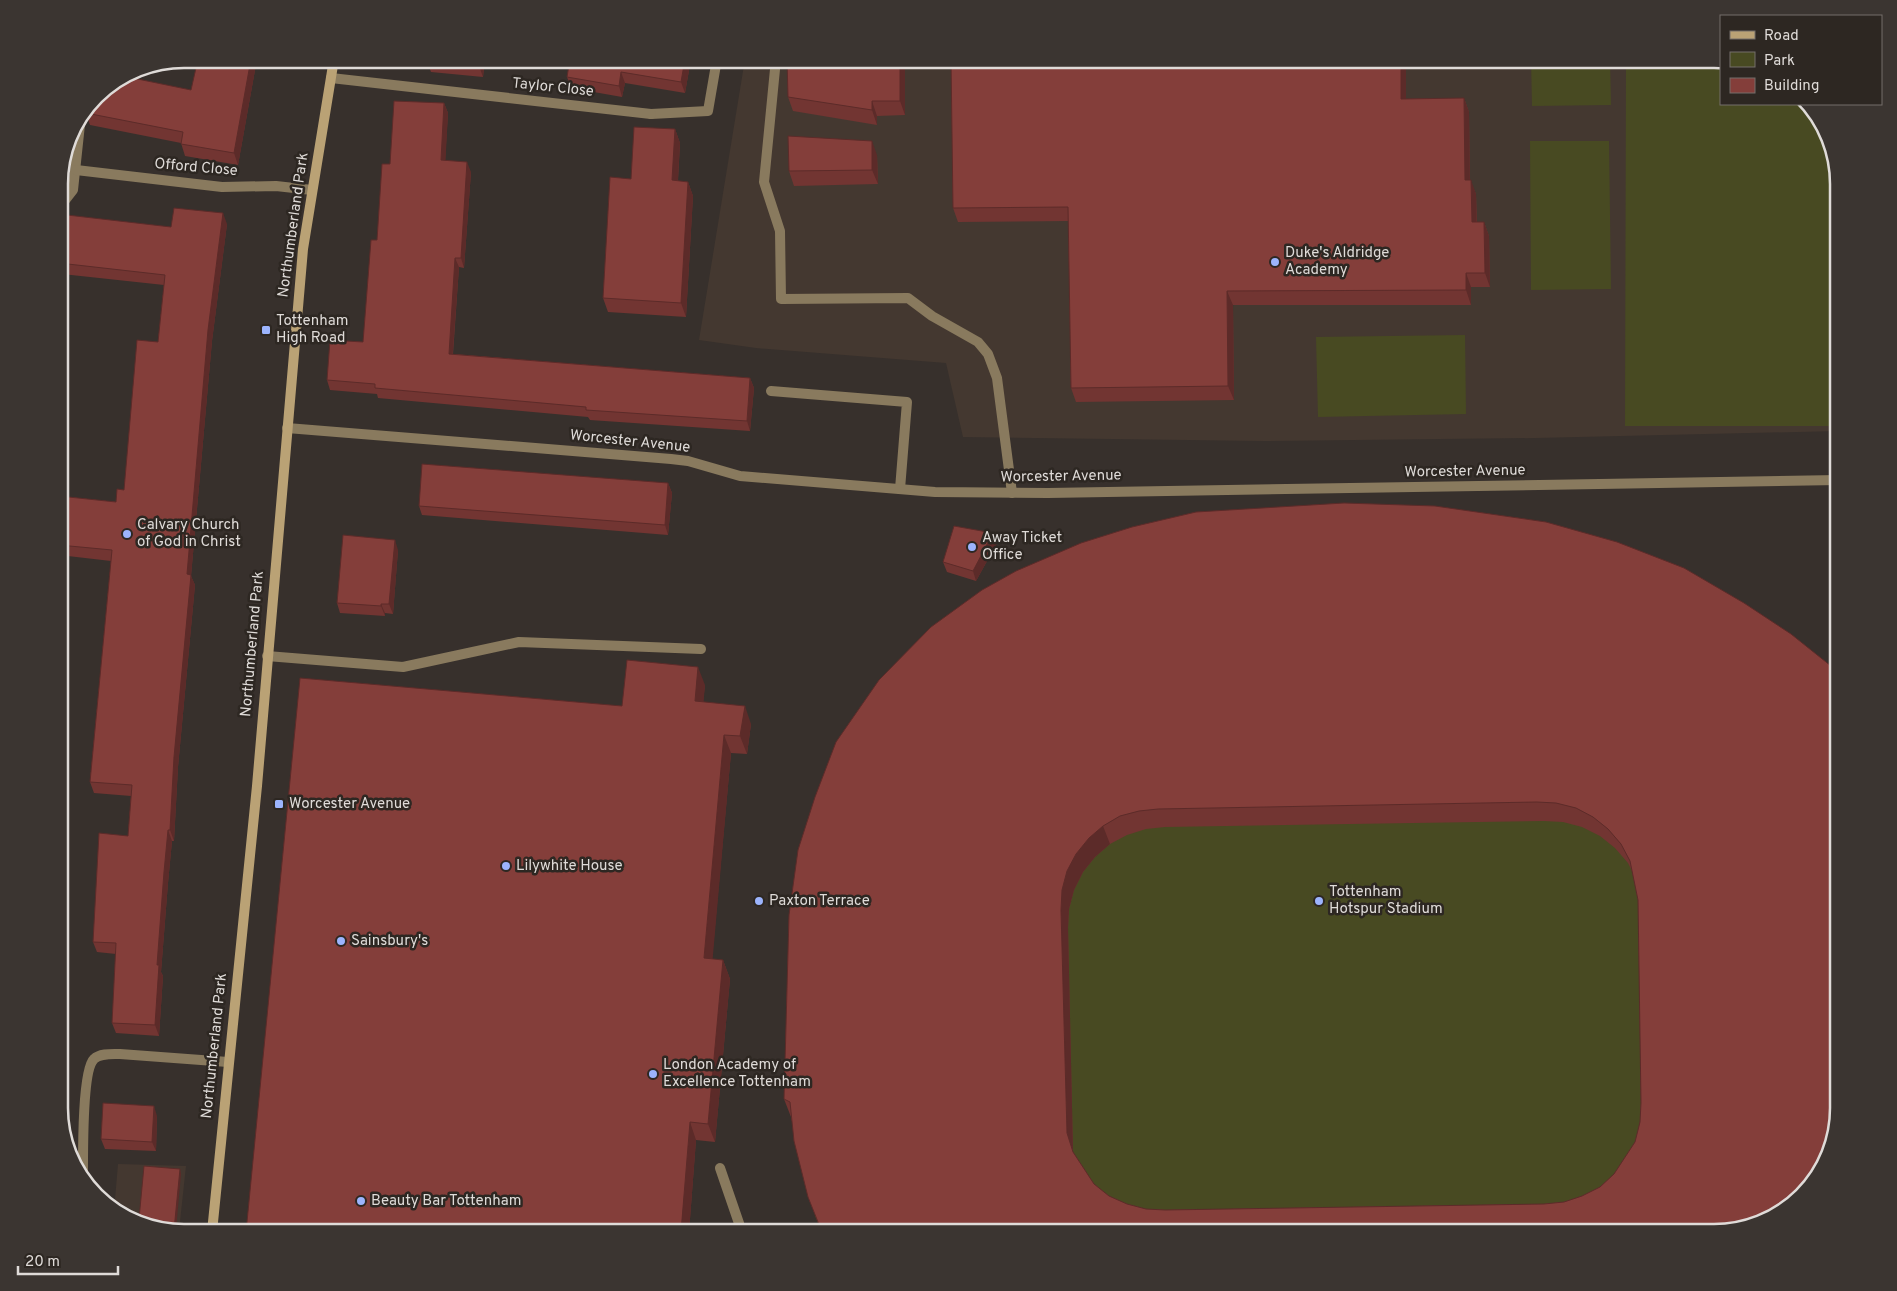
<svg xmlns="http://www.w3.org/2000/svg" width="1897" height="1291" font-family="Overpass,sans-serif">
	<rect width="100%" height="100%" fill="#37302c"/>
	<path fill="#443830" d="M745,59H1714L1721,61V104H1805L1822,121L1838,183V431L1536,438L1263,441L963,437L946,363L756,348L699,340Z
		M118,1164L186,1166L179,1231L114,1211Z"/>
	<path fill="#484a22" d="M1531,59H1610L1611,105L1532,106Z
		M1626,59H1714L1721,61V104H1805L1822,121L1838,183V426H1625Z
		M1530,141H1609L1611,289L1531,290Z
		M1465,335L1466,414L1318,417L1316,337Z
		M1623,560L1714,1232H822L815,1216L794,985Z"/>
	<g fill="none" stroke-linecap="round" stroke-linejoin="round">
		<path stroke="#897a5e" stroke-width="10" d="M776,59L764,182L780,231L781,299L908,298L932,316L978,342L988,354L997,378L1012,493
			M651,114L708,111L717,59
			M59,208L73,190L81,115
			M771,391L907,402L900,489
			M267,656L403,667L519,642L701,649
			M720,1168L742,1232"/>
		<path stroke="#897a5e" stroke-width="10" d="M331,78L651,114
			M76,170L222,187L276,186L312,190
			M287,428L671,459L688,461L740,476L935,492L1048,493L1838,480
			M83,1178C83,1158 82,1070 94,1059C100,1053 112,1054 120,1054L228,1062"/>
		<path stroke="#baa275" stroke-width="10" d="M212,1232L257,786L303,249L334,59"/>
	</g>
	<path fill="#723532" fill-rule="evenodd" d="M257,59L238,165L185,156L181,143L90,125L86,113L191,90Z
		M426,59H485L483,77L431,72Z
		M691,59L685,93L625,83L622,97L571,88L567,77Z
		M905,59V115L877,116V125L793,111L788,97Z
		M951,59H1087V60L1217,59H1404L1406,62V99L1464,98L1469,112L1470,180L1476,194L1477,222H1484L1489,236L1490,287H1471V305H1233L1234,400L1076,402L1071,388L1069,221L958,222L953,208Z
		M444,103L448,113L445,161L471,172L464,268L459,267L453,354L750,378L754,388L750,431L590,420L588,417L378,398L377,394L330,390L327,380L363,342L377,240L390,164Z
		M675,129L680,143L678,181L688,182L693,196L686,317L608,312L603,298L631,179Z
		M877,155L878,184L794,186L789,171Z
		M227,224L212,341L191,576L195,585L178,767L174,841H172L168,883L161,972L163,976L159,1036L116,1033L112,1023L116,954L97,952L93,942L128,836L131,796L94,793L90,782L111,561L59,555V496L116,502L124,490L158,342L164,285L62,274L59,266V256L171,227Z
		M668,483L672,493L668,535L422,515L419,506Z
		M993,533L997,543L976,581L947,572L943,562Z
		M1617,542L1714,1232H822L808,1197L791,1117L784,1099L789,915ZM1544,821L1563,822L1582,827L1600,836L1615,848L1628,863L1632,871L1638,900L1641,1103L1640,1122L1635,1142L1614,1174L1600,1187L1582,1196L1564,1202L1544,1204L1165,1210L1146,1209L1127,1204L1109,1196L1094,1184L1073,1152L1068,928L1069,909L1074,890L1083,872L1095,857L1110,844L1127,835L1146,829L1165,827Z
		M398,550L393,614L385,613V616L340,613L337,603Z
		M705,685L703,702L751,724L747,754L731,753L712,959L723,960L730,979L715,1142L696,1140L689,1232L622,706Z
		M157,1116L156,1151L105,1149L101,1139Z"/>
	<path fill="#5c2b29" d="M251,59H257L238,165L234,153Z
		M478,59H485L483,77L478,63Z
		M685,59H691L685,93L681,82Z
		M900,59H905V115L900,101Z
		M1401,59H1404L1406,62V113L1401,99Z
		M621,72L625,83L622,97L619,86Z
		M1464,98L1469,112L1470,194L1465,180Z
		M872,101L877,116V125L872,110Z
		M444,103L448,113L445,170L441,160Z
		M675,129L680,143L677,195L672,180Z
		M872,141L877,155L878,184L872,170Z
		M467,162L471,172L464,268L461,258Z
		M1471,180L1476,194L1477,236L1472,222Z
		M688,182L693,196L686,317L681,303Z
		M223,213L227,224L212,341L191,576L195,585L178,767L174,841L170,830L174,757L187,574L208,330Z
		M1484,222L1489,236L1490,287L1485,273Z
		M455,258L459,267L452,363L449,354Z
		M1466,273L1471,287V305L1466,290Z
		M1227,291L1233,305L1234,400L1228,386Z
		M750,378L754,388L750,431L747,421Z
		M668,483L672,493L668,535L665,525Z
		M993,533L997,543L976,581L973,571Z
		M395,540L398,550L393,614L389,604Z
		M381,604L385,613V616L381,606Z
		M698,667L705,685L702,720L695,701Z
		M745,706L751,724L747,754L740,736Z
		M724,735L731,753L711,977L704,958Z
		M1103,826L1110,844L1095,857L1083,872L1074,890L1069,909L1068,928L1073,1152L1079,1170L1067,1133L1061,910L1062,890L1067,871L1076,854L1089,838Z
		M168,830L172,841L168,883L161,972L163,976L159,1036L155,1025L157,965L164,872Z
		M723,960L730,979L715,1142L708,1124Z
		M154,1106L157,1116L156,1151L152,1142Z
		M690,1122L696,1140L689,1232H681Z
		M180,1169L181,1174L176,1230H174Z"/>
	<path fill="#843e3a" stroke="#5c2b29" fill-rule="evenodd" d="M198,59H251L234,153L181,144L183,132L86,113L87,107L95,95L123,76L191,90Z
		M437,59H478V63Z
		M570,59H685L681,82L621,72L619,86L567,77Z
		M787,59H900V101H872V110L788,97Z
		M951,59H1082V60L1217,59H1401V99L1464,98L1465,180H1471L1472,222H1484L1485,273H1466V290L1227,291L1228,386L1071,388L1068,207L953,208Z
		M394,101L444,103L441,160L467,162L461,258H455L449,354L750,378L747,421L586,410V407L375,388V384L327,380L330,340L363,342L371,240H377L382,164H390Z
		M634,127L675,129L672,180L688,182L681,303L603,298L610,177L631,179Z
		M788,136L872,141V170L789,171Z
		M174,208L223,213L208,330L187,574L191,575L174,757L170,830H168L164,872L157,965H159L155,1025L112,1023L116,943L93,942L99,833L128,836L132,785L90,782L112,550L59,545V496L116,502L117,489L124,490L137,340L158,342L165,275L59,263V256L67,215L171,227Z
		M422,464L668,483L665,525L419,506Z
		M1344,503L1435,506L1546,522L1617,542L1684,568L1744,603L1791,634L1831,666L1838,674V1108L1817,1177L1769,1219L1714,1232H822L808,1197L794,1141L790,1102L784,1099L789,915L798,850L815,797L836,742L879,680L931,627L982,590L1016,571L1081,543L1132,527L1196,512ZM1537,802L1556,803L1576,808L1593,817L1608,829L1621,844L1630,861L1638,900L1641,1103L1640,1122L1635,1142L1614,1174L1600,1187L1582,1196L1564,1202L1544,1204L1165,1210L1146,1209L1127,1204L1109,1196L1094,1184L1073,1152L1067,1133L1061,910L1062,890L1067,871L1076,854L1089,838L1103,826L1120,816L1139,811L1158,809Z
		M954,526L993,533L973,571L943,562Z
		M343,535L395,540L389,604H381V606L337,603Z
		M627,660L698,667L695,701L745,706L740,736L724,735L704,958L723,960L708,1124L690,1122L681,1232H246L300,678L622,706Z
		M103,1103L154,1106L152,1142L101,1139Z
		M144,1166L180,1169L174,1230L139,1219Z"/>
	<g fill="#9cb4fd" stroke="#2d2722" stroke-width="2">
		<circle cx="1275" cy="262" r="5"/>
		<rect x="261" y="325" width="10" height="10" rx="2.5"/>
		<circle cx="127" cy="534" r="5"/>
		<circle cx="972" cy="547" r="5"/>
		<rect x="274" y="799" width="10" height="10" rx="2.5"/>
		<circle cx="506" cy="866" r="5"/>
		<circle cx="759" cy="901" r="5"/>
		<circle cx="1319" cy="901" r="5"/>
		<circle cx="341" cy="941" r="5"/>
		<circle cx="653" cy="1074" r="5"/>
		<circle cx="361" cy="1201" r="5"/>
	</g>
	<g text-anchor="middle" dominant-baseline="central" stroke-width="5" stroke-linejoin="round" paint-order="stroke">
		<g font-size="15" fill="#dfdbd8" stroke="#2d2722">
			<text transform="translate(553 88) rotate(6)">Taylor Close</text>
			<text transform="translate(196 168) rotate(5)">Offord Close</text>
			<text transform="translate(294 225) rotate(-82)">Northumberland Park</text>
			<text transform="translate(630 442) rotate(6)">Worcester Avenue</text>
			<text transform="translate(1465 472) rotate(-1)">Worcester Avenue</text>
			<text transform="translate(1061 477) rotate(-1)">Worcester Avenue</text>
			<text transform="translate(253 644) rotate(-85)">Northumberland Park</text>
			<text transform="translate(215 1046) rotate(-84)">Northumberland Park</text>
		</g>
		<g font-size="15" fill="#dfdbd8" stroke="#2d2722" text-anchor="start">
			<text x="1285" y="253">Duke's Aldridge<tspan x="1285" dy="17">Academy</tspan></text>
			<text x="276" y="321">Tottenham<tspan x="276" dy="17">High Road</tspan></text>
			<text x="137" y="525">Calvary Church<tspan x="137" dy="17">of God in Christ</tspan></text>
			<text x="982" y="538">Away Ticket<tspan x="982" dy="17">Office</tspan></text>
			<text x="289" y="804">Worcester Avenue</text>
			<text x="516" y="866">Lilywhite House</text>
			<text x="1329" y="892">Tottenham<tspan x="1329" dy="17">Hotspur Stadium</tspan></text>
			<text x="769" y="901">Paxton Terrace</text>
			<text x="351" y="941">Sainsbury's</text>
			<text x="663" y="1065">London Academy of<tspan x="663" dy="17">Excellence Tottenham</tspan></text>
			<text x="371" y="1201">Beauty Bar Tottenham</text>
		</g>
	</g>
	<path d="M0 0H1897V1291H0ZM184 68H1714A116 116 0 0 1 1830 184V1108A116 116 0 0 1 1714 1224H184A116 116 0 0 1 68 1108V184A116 116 0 0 1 184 68Z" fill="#3b3531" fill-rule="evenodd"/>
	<path fill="none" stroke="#dfdbd8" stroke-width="2.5" d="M184 68H1714A116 116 0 0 1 1830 184V1108A116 116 0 0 1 1714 1224H184A116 116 0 0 1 68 1108V184A116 116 0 0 1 184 68Z"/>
	<rect x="1720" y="15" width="162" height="90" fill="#2d2722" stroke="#746f6b"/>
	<rect x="1730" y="31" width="25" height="8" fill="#baa275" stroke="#746f6b"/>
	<text x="1764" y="40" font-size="15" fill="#dfdbd8">Road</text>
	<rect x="1730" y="52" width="25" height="15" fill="#484a22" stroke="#746f6b"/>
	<text x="1764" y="65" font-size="15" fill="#dfdbd8">Park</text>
	<rect x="1730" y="78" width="25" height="15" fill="#843e3a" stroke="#746f6b"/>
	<text x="1764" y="90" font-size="15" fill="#dfdbd8">Building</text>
	<path d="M18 1266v8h100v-8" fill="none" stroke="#dfdbd8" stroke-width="2.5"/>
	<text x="25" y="1266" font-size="15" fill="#dfdbd8" stroke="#2d2722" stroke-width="4" paint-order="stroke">20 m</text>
</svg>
